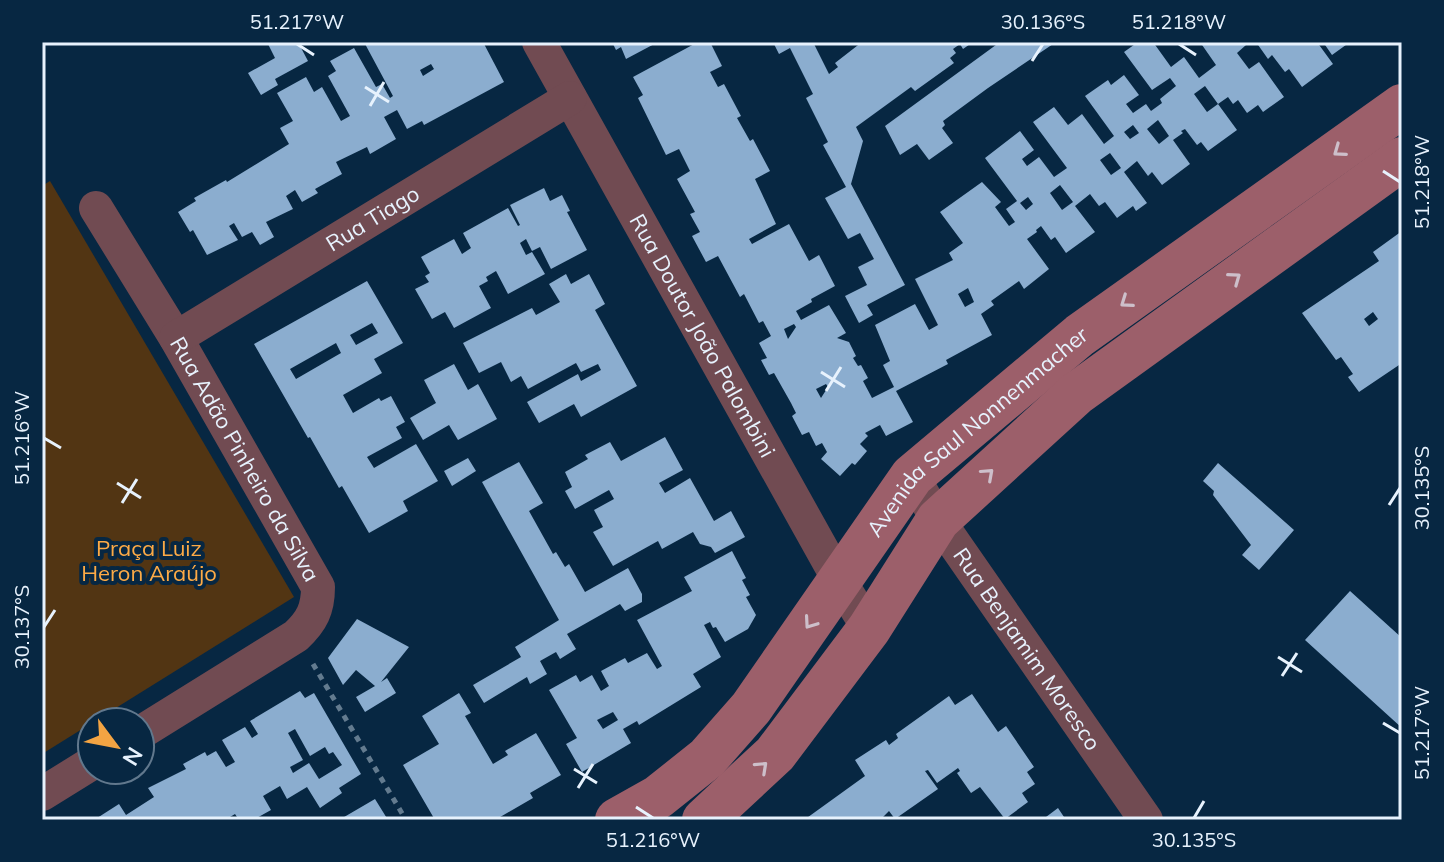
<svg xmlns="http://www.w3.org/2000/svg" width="1444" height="862" font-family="Mulish,sans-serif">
	<rect width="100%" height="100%" fill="#072742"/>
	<path fill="#523513" d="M50,181L294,597L42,754V186Z"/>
	<path fill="#8badcf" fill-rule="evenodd" d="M267,42H304L299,44L308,61L275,79L278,85L261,95L248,73L275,58Z
		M364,42H483L504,82L424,125L422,121L407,129L397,110L384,117L396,139L370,154L367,147L336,162L342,174L315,189L318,193L302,202L295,190L286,196L293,209L266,222L274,237L260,245L252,232L242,237L234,223L229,226L238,240L207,255L193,230L190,232L178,212L196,201L194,198L226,180L227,182L289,144L280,128L293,121L277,93L306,77L314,92L322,87L341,121L350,116L328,76L336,71L330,61L354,48L376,87L382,84L390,98L393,96ZM431,64L434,69L423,76L420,70Z
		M612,42H658L626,59L621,47L616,50Z
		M698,42H710L722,66L710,72L718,87L724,84L741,116L737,118L750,141L753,139L770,171L755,179L776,224L749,239L752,244L789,224L809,261L819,255L835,286L811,299L812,302L796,311L801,320L829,305L846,333L837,338L849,342L856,356L853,358L858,366L861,365L868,378L863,381L872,398L894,387L883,365L890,361L875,325L915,304L929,330L938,325L915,279L953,260L949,253L963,243L940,212L982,182L1001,202L995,207L1009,226L1015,222L1006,209L1017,201L985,158L1020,131L1034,150L1022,159L1027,166L1039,157L1054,177L1067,168L1033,122L1054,107L1068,125L1082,114L1104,144L1114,136L1085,96L1108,80L1111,85L1124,75L1139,95L1126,104L1133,113L1146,104L1151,111L1162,103L1160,99L1176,86L1170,78L1152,90L1124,52L1138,42H1153L1171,67L1184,57L1199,78L1216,65L1200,42H1244L1246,45L1237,53L1249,69L1259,62L1284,97L1263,112L1258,105L1247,113L1238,100L1233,104L1228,97L1218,104L1205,86L1194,94L1207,112L1218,104L1237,130L1208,151L1201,142L1197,145L1185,129L1181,131L1183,133L1173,140L1190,164L1162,185L1152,172L1148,176L1137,161L1124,172L1147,203L1136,211L1133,206L1117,218L1105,202L1099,206L1090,194L1075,206L1095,232L1066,253L1055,237L1051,240L1041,226L1036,230L1037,232L1027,239L1049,269L1024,289L1019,281L991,301L994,305L981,314L992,335L946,360L948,364L896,391L913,422L886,436L880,425L865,433L868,436L860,444L867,451L855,465L852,463L840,476L821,459L827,452L822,443L816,446L809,432L802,435L792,416L796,413L791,403L774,373L769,375L761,360L767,358L759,343L771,336L763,321L759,323L744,294L740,297L718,256L706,262L692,236L700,232L690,214L695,212L677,179L690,171L679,149L666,155L638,98L643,95L633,77ZM1158,120L1169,136L1159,144L1147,129ZM1133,125L1139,133L1130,139L1124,132ZM1110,153L1121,168L1111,175L1100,160ZM1060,185L1073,202L1062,210L1050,193ZM1028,197L1033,204L1026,210L1020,203ZM968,288L974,302L965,307L958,294ZM794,324L796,327L788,339L784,329ZM826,384L828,387L821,398L816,389Z
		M773,42H813L829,74L838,67L835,63L862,42L870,45L874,42H973L963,49L960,44L953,49L956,53L950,58L954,63L915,91L911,87L856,127L863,141L851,184L905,285L867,305L873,315L859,323L845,296L867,285L858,267L874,259L860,233L848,239L825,198L846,187L823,145L828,142L806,98L813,94L790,48L779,54Z
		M1000,42H1056L988,88L943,121L945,125L942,128L953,143L929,160L917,144L900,155L885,126Z
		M1256,42H1317L1333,64L1302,87L1289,69L1285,72L1272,55L1268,59Z
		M1323,42H1350L1332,55Z
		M544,188L550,201L562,195L570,211L567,212L587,250L551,269L540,247L532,251L526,239L520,243L526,255L532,252L545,274L508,294L496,271L486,277L488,281L479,286L491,308L454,328L445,312L432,319L415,289L429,282L425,276L430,273L421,257L454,239L462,254L471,248L463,233L508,208L518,226L520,225L510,205Z
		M1402,231V363L1359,392L1348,377L1353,374L1341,357L1336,360L1302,313L1379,261L1373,252ZM1373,312L1378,319L1369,326L1364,319Z
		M566,274L571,284L589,274L605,304L595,310L637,386L581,417L574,404L539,423L527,402L578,374L581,381L601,370L598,364L581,372L576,363L528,389L521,376L511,382L501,362L479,373L463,343L532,308L536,315L560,302L549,284Z
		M367,281L403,343L374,359L382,373L343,395L353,413L379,398L381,401L391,396L405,422L396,427L402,438L367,457L374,468L416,444L438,481L403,501L408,511L369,533L342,486L339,488L310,437L308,438L254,344ZM372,323L378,333L356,345L350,335ZM336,343L341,353L296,379L290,369Z
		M454,364L468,390L478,384L497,419L458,440L449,425L423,440L410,418L436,403L424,380Z
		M665,437L683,470L659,483L665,493L690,478L714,521L731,511L745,537L715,553L711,547L700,544L693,532L662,549L658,541L613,566L593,532L603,527L594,510L614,499L609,490L575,509L565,491L572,487L565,472L588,459L585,455L610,442L621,461Z
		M468,458L476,471L452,486L444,471Z
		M519,462L543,503L529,511L553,554L556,552L565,567L569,564L585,592L628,568L642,594V602L625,611L620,604L567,634L576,649L560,659L556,652L540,661L547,674L530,684L527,677L484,703L473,685L521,657L515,647L559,620L482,482Z
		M1218,463L1294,530L1259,570L1242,555L1251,545L1213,495L1214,491L1203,481Z
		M732,551L746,578L742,580L750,595L746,597L756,615L748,629L725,642L716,627L713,628L710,622L704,625L721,657L693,674L701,687L639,725L637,721L623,729L631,743L582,772L566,744L577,738L549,690L576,675L580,682L592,675L601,691L609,686L601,671L625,658L628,663L647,653L657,669L662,666L637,620L692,591L684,577ZM613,712L618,720L603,729L597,720Z
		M1350,591L1402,638V728L1305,640Z
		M357,619L409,647L381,682L387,678L396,693L365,712L356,697L375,686L356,670L343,685L328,658Z
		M300,691L305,698L314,693L361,774L339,788L342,793L320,808L307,787L287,799L280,786L263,796L271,810L253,820H239L235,814L225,820H94L119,804L126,815L154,797L148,788L186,769L183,764L205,752L207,756L216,751L226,767L235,762L222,740L245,727L252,738L258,734L250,721ZM295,729L310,756L325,747L329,754L333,752L342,765L319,779L309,763L293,773L290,767L303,760L288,733Z
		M459,693L471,713L465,716L493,764L508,755L505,751L536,733L561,775L530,793L533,798L495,820H484L483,817L477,820H435L403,765L439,744L422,716Z
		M972,694L998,732L1006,726L1034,767L1027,772L1035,784L1022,793L1028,802L1005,819L980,787L971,793L957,773L960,771L958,768L937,783L928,770L925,771L938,789L895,819L889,811L880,820H804L865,776L855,760L886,740L889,745L898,738L896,734L949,696L955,705Z
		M375,799L388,820H339Z
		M1058,808L1066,820H1042Z"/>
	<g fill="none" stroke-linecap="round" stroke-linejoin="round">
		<path stroke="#637b8f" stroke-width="5" stroke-dasharray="6 6" stroke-linecap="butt" d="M313,664L406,820"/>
		<g stroke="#714b52" stroke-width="34">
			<path id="s1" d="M539,42L839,580L869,629"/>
			<path id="s2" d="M96,208L176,338L318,587C318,609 312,621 296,636L140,733"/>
			<path id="s3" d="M176,338L570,98"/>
			<path id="s4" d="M912,476L938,520L1146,820"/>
			<path d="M42,794L92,763"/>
		</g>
		<g stroke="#9c5f6a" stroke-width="44">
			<path id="s5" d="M617,820L658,797L707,758L751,708L912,476L1080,335L1402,106"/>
			<path d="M704,820L775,754L869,629L938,520L1076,394L1402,159"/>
		</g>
	</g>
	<defs><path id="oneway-chevron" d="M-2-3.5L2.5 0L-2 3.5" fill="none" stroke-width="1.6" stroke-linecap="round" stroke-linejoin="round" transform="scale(2)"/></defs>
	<g stroke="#cdbfca">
		<use href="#oneway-chevron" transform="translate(1339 151) rotate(144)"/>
		<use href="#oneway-chevron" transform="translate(1235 278) rotate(-36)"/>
		<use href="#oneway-chevron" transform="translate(1126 302) rotate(145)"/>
		<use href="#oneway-chevron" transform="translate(988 474) rotate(-42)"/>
		<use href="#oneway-chevron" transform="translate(810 623) rotate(125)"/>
		<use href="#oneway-chevron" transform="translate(762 767) rotate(-43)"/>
	</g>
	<path fill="none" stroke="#e7f2fd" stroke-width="3" d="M297,44L314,55M1179,44L1196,55M1032,61L1043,44M365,87L389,102M370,106L384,82M1383,171L1400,182M821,372L845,387M826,391L841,367M44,438L61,448M117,483L141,498M122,503L137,479M1389,505L1400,488M44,627L55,610M1278,657L1302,672M1282,676L1297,653M1383,723L1400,733M574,769L597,783M578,788L593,764M636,807L653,818M1194,818L1204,801"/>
	<g text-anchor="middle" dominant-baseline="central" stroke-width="8" stroke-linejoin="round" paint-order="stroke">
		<g font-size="22" fill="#e7f2fd" stroke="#072742">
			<text stroke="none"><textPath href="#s3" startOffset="230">Rua Tiago</textPath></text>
			<text stroke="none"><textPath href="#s1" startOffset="336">Rua Doutor João Palombini</textPath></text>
			<text stroke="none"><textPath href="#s5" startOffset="536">Avenida Saul Nonnenmacher</textPath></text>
			<text stroke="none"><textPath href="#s2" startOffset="292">Rua Adão Pinheiro da Silva</textPath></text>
			<text stroke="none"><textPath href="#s4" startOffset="208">Rua Benjamim Moresco</textPath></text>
		</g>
		<g font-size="22" fill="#fcaa46" stroke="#072742">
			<text x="149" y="548">Praça Luiz<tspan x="149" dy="25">Heron Araújo</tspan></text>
		</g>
	</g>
	<rect width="1444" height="862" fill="none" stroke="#072742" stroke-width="88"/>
	<g transform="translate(116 746) rotate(122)"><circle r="38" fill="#072742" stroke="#61788d" stroke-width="2"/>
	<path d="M0-6L14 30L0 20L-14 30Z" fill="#f3a443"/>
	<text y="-12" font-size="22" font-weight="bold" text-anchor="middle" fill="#e7f2fd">N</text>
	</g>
	<rect x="44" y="44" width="1356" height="774" fill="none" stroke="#e7f2fd" stroke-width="3"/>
	<g font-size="20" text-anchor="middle" fill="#e7f2fd">
		<text x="297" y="29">51.217°W</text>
		<text x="1043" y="29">30.136°S</text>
		<text x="1179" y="29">51.218°W</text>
		<text transform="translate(1422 182) rotate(-90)" y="7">51.218°W</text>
		<text transform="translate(22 438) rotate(-90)" y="7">51.216°W</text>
		<text transform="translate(1422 488) rotate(-90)" y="7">30.135°S</text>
		<text transform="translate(22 627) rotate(-90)" y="7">30.137°S</text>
		<text transform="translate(1422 733) rotate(-90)" y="7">51.217°W</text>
		<text x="653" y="847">51.216°W</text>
		<text x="1194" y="847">30.135°S</text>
	</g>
</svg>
